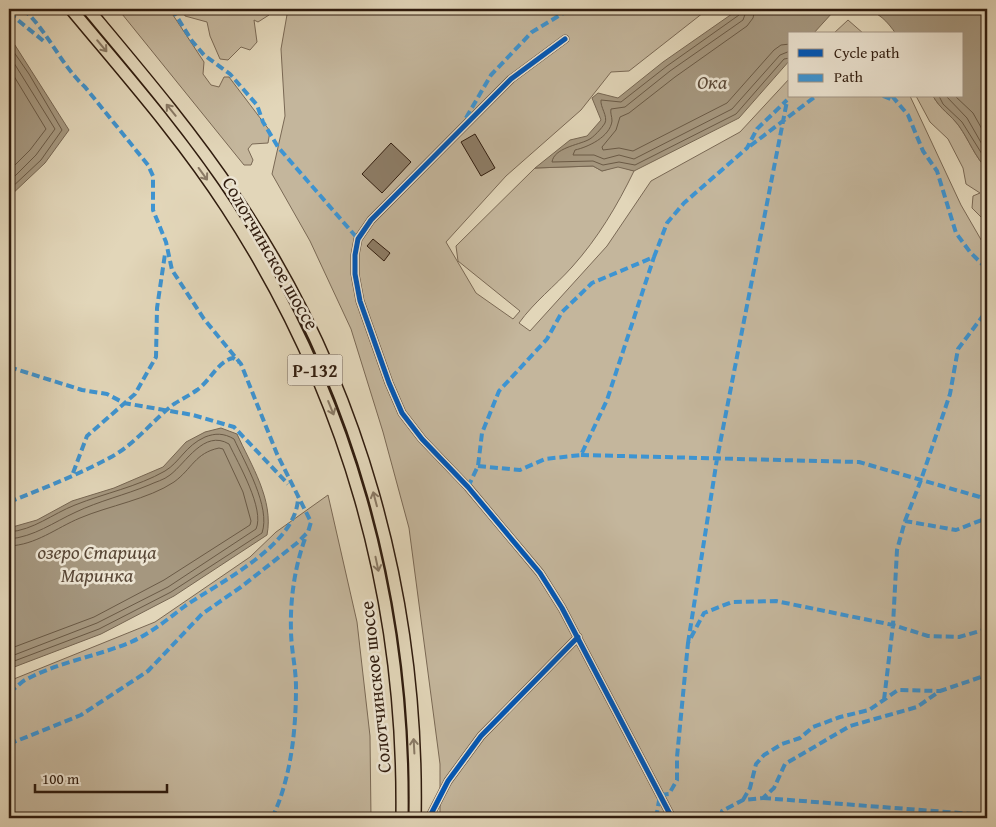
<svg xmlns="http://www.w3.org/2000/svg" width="996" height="827" font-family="'Gentium Book Plus',serif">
	<rect width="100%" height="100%" fill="#e2d6b9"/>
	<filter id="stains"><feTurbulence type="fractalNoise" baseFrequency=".004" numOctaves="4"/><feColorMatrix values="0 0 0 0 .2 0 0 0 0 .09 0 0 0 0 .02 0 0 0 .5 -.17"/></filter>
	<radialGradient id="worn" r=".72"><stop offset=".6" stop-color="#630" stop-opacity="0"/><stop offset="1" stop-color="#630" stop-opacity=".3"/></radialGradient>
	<path fill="#c4b69c" stroke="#7a6955" d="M118,9H169L204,62L203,74L211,85L219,87L224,77H229L270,131L268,143L252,144L248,149L253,160L251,165H244Z
		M183,9H271L269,15L258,22L254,20L257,42L250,50L241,47L228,60L220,59L210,36L207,22L185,16Z
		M288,9H708L629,71L611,72L581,110L506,176L446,242L476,293L513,319L520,311L458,261L456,246L535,168L593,166L602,171L618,166L634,171C617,206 598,238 572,267C555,286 534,302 519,323L530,331L607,246L651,181L740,132L790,78V96H910L961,205L987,250V818H440V764L409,528L383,432L351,329L310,241L272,174L285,116L281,49Z
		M848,20L864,34H833Z
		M916,96H933C940,109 951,115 959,126C969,140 975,157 987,169V223L972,208L973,196L980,193L966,184L963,168L948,139L930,122Z
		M328,495L357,622L370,736L371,818H9V681L155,622L250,557L276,532Z"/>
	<path fill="#a5977f" stroke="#766652" d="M739,9H847L833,12L813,34H790V60L739,118L634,171L618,167L602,171L593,166L535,168L570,140L587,136L601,120L592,98L598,93L618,98L663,62Z
		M863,9H987V169C975,157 969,140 959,126C951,115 940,109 933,96H962V34H896C887,21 879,12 863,9Z
		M9,40L13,42L69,130L45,163L9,197Z
		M221,428L237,434C251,465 274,500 267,535L174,596L101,634L9,669V528L37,520L72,501L114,488L163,467L186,442L205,432Z"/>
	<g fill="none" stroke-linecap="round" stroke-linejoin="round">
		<path stroke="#6a5a46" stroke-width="1" d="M741,9L739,15L667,66L621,102L601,100C600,107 608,116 605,123C602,128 593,138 588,140C578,145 554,148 552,162L593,161L603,165L619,162L635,165L736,114L784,59L790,58
			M747,9L743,20L670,71L625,107L611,109C610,113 612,116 612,121C610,137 588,147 575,150L573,155H594L604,159L619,155L634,159L732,109L780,55L790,51
			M755,9L753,18L747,26L675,77L629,113L620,117L616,130L602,147L603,150L619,148L633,151L727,103L774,50L781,45L790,44
			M9,45L29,74L62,130L41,160L9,190
			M9,55L55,129L36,155L9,182
			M9,68L46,129L30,150L9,171
			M939,96L943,104L962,122L987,162
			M946,96L967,118L987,153
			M955,96L973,113L987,138
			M9,532C34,530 52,514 75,505C105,493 137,487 165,471C180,462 185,446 205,437C215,433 224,433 234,439C245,463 271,507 262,533L171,592L99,629L9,663
			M9,539C34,537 54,522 76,512C99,501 125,495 149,485C155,482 164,480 170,475C186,463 204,429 229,444C238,463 265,509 256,529L168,587L97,623L9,657
			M9,546C36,545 56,528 80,518C108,506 149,499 174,482C192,469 195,453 219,448L223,449L243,492L251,521L250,525L164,580L94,617L9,649"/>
	</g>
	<path fill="#8d7d67" stroke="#301c0e" d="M475,134L495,168L481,176L461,142Z
		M391,143L411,162L382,193L362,174Z
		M373,239L390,253L384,261L367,246Z"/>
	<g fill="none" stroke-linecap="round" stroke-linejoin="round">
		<defs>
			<path id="minor" d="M565,39L511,79L371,220L358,239L355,255V274L360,301L389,383L402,413L422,439L468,487L540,573L562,608L672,818
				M429,818L448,781L481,736L578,637"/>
			<path id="primary" d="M71,9C125,74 181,137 227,208C347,392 405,598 402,818
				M88,9C139,70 191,131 235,197C359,379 419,598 415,818"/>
		</defs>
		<use href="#minor" stroke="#5c4a39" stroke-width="9"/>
		<use href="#primary" stroke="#301c0e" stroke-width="14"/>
		<use href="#minor" stroke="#ece4d2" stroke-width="7"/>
		<use href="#primary" stroke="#e2d6b9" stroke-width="11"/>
		<path stroke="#3d94d2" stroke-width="4" stroke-dasharray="8 4" stroke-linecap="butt" d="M172,9L192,41L204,55L230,74L257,105L263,122L278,147L358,239
			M9,13L46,43
			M883,96L893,100
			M892,96L908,115L923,151L937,171L956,233L970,252L987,269
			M466,118L491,75L532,32L570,9
			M750,146L816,96
			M9,367L82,390L107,394L124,403L193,415L234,427L288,484
			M581,455L859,462L987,499
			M478,466L520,470L545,459L581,455L607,400L654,257
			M73,473L87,436L135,394L156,357L157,308L165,254
			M468,487L478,466L482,433L499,391L547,339L562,312L592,283L654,257L667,223L684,203L747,148L757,129L787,100
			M9,502C44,488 80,474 113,456C137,442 153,420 174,404C182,399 190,395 197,390C210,381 218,361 233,358L239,362
			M905,521L921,480L950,394L958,349L982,317L987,314
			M688,643L717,459L787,101
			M9,692C16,689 20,682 27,679C59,662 98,656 131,642C151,633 168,619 185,606C220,582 299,544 298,496
			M884,700L893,625L897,550L905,521L956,530L987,518
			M9,744L81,715L148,671L202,614L241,587L297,543L308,532L311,522L277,454L241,364L204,319L172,270L166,242L153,210V176L148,165L85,87C60,64 48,31 23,9
			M763,798L987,815
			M743,800L750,788L756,764L764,755L782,744L800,738L813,727L840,717L869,710L898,690L940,691
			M272,818C291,779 296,730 296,687C296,668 291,649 291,630C290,599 295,565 306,536
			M656,818L660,795L669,794L677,780V757L688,643L704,613L732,602L776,601L893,625L928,636L959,637L987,629
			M721,818L722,811L743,800L763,798L774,788L785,764L850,726L917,707L940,691L987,675"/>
		<defs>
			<path id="cycleway" d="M565,39L511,79L371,220L358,239L355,255V274L360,301L389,383L402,413L422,439L468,487L540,573L562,608L672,818
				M429,818L448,781L481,736L578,637"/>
		</defs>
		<use href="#cycleway" stroke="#ece4d2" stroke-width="8"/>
		<use href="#cycleway" stroke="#0057b8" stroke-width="5"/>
	</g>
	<defs><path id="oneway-shaft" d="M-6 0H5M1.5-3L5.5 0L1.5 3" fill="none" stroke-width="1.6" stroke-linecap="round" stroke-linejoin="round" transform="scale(1.25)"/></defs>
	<g stroke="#897964">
		<use href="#oneway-shaft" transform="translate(102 46) rotate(50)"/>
		<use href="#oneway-shaft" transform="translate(171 110) rotate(-129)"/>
		<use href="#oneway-shaft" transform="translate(203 174) rotate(54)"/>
		<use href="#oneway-shaft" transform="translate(331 408) rotate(68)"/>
		<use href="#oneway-shaft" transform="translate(375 499) rotate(-105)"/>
		<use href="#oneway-shaft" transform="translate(377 564) rotate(78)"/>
		<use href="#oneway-shaft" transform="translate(414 746) rotate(-93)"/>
	</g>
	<g text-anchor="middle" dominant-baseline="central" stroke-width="5" stroke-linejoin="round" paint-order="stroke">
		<rect fill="#ece4d2" stroke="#685849" stroke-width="1" x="287.5" y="354.5" width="55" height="31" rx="4"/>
		<g font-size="18" font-weight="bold" fill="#301c0e">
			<text x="315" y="370">Р-132</text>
		</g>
		<g font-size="19" fill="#301c0e" stroke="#ece4d2">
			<text transform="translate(271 253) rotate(60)">Солотчинское шоссе</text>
			<text transform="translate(375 687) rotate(-96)">Солотчинское шоссе</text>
		</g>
		<g font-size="20" font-style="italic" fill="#594736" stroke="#ece4d2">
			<text x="712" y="81">Ока</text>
			<text x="97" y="551">озеро Старица<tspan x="97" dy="23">Маринка</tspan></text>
		</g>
	</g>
	<rect width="996" height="827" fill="none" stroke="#e2d6b9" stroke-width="30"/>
	<rect x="10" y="10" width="976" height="807" fill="none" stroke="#301c0e" stroke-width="2.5"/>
	<rect x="15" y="15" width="966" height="797" fill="none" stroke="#301c0e"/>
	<rect x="788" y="32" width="175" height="65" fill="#ece4d2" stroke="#a19484"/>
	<rect x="798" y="49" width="25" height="8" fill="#0057b8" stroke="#a19484"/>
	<text x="834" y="58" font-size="15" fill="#301c0e">Cycle path</text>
	<rect x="798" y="74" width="25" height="8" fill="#3d94d2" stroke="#a19484"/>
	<text x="834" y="82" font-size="15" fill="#301c0e">Path</text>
	<path d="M35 784v8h132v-8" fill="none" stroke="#301c0e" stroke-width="2.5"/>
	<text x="42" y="784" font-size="15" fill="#301c0e" stroke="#ece4d2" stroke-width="4" paint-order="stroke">100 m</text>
	<rect width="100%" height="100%" filter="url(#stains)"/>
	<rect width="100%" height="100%" fill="url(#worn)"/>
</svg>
